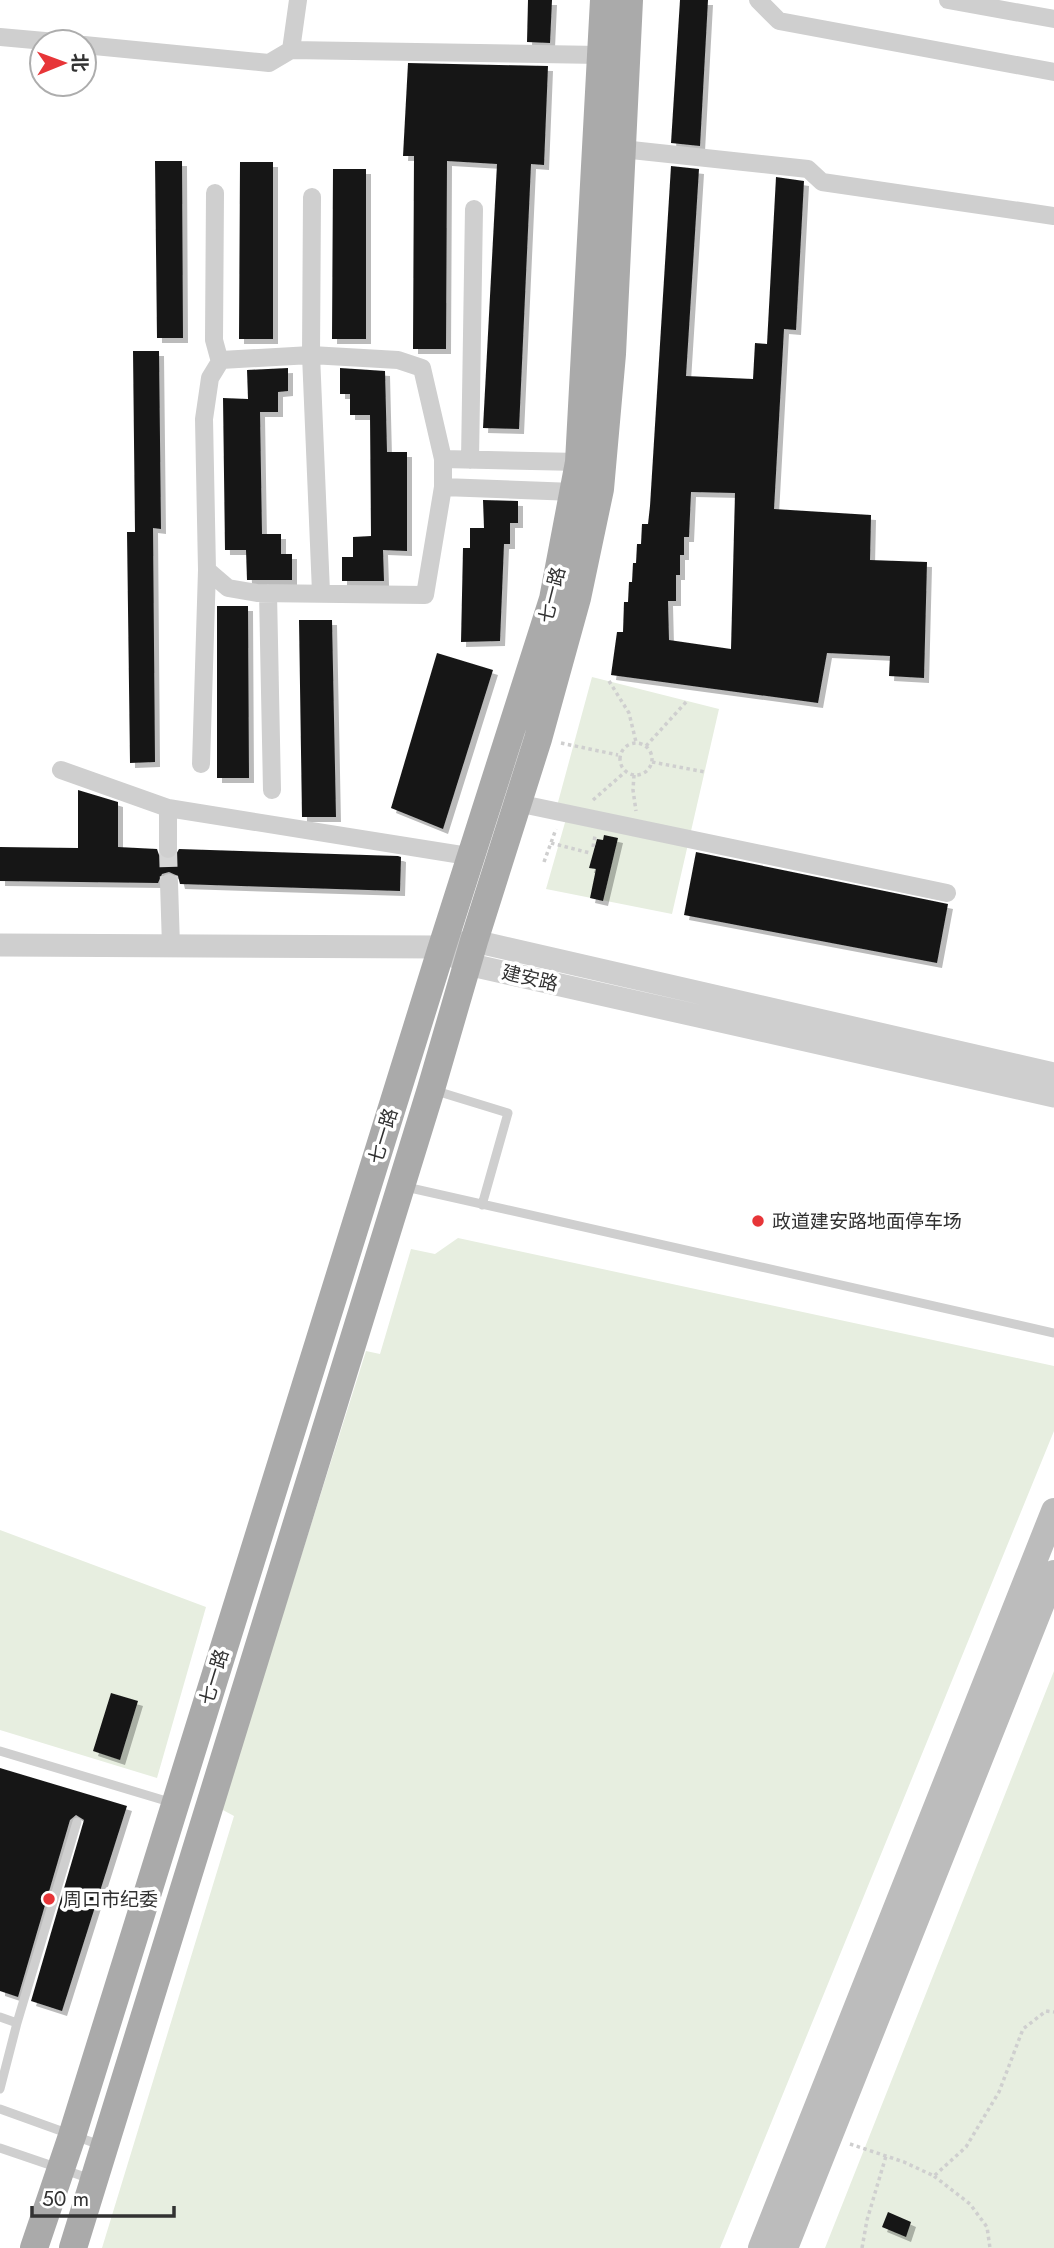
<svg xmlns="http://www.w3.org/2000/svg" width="1054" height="2248" font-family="Jost,'Noto Sans SC',sans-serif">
	<defs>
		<filter id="shadow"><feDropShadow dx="5" dy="5" stdDeviation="0" flood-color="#0004"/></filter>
	</defs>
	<rect width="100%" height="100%" fill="#fff"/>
	<path fill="#e7eee0" d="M592,677L719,709L672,914L546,889L566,819L554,817Z
		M458,1238L1054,1366V1431L720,2248H102L234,1816L221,1809L366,1351L380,1354L411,1249L435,1254Z
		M0,1530L206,1607L157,1778L0,1730Z
		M1054,1671V2248H825Z"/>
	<path fill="#191919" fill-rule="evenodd" filter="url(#shadow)" d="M528,0H552L550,43L527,42Z
		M680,0H708L700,146L671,143Z
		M408,63L548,66L544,165L531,164L519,429L483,428L497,164L447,161L446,349H413L414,156H403Z
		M155,161H182L183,338H157Z
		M240,162H273V339H239Z
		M671,166L699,169L686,376L753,379L755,343L767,344L776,177L804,181L796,330L784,329L774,509L871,515L870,560L927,562L924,678L889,676L890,656L827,653L818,703L611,675L617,632H623L624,602H628L629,582H632L633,563H636L637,544H641L642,524H648L650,506ZM691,492L735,493L731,649L669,640L668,601H676V575H680V555H684V537H689Z
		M333,169H366V339H332Z
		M133,351H159L161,529L153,528L155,762L130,763L127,532H135Z
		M288,368V391L278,392V412H260L262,534H281V554H292V580H247L246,550H225L223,398L248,399L247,370Z
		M340,368L385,371L387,452H407V551L383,550L384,581H342V557H353V537L371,536L370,415H350V394H340Z
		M483,500L518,501V523H510V544H504L500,641L461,642L463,548H470V528H484Z
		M217,606H248L249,778H217Z
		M299,620H332L336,817H302Z
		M437,653L493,670L443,829L391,808Z
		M78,790L118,802V847L157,849L159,855L167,860L174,858L179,849L398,856L401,857L400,891L180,884L178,876L169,872L162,874L158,883L0,881V847L78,848Z
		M604,835L618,838L603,901L590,898L596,869L589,868L597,839L603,840Z
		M696,852L948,904L937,963L684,915Z
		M111,1693L138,1701L120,1760L93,1751Z
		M0,1768L127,1806L62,2011L31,2001L84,1820L76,1815L70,1820L18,1997L0,1991Z
		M888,2212L911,2222L906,2237L882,2227Z"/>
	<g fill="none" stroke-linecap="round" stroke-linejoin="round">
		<path stroke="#d6d6d6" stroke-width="18" stroke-dasharray="18 9" stroke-linecap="butt" d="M168,849L169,883"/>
		<path stroke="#cfcfcf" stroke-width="3.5" stroke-dasharray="3.5 3.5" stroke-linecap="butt" d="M609,681L629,713L636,742
			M620 759a16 16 0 1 1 32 0a16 16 0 1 1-32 0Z
			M561,743L618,755
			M646,746L687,701
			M652,762L705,772
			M634,775L633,790L636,811
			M593,800L625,772
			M551,843L590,853
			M593,847L595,836
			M544,862L556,829
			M850,2144L904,2162L934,2176L966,2147L999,2092L1023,2029L1046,2011L1054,2012
			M934,2176L970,2204L987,2227L990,2248
			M862,2248L867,2220L886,2156"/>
		<path stroke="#cfcfcf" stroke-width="9" d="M433,1090L508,1113L482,1205
			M406,1187L1054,1333
			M0,1751L173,1803
			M0,2017L17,2023L0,2089
			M17,2023L77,1822
			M0,2109L100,2145
			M0,2148L91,2179"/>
		<path stroke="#cfcfcf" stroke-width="18" d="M758,0L779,21L1054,72
			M948,0L1054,19
			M0,37L56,42
			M84,45L269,63L291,50L601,55
			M291,50L298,0
			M622,149L808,169L822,182L1054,216
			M215,193L214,340L220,362
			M312,197L311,355L321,592
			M311,355L398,360L422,368L443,459V487L425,595L257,593L228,588L207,570L204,419L210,378L221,360Z
			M443,459L579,462
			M470,460L474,209
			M443,487L574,492
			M268,593L272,790
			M201,764L207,570
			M61,770L168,808
			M517,803L947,893
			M168,849V808L468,856
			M169,883L171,946"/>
		<path stroke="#cfcfcf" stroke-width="23" d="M0,945L442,947L474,941L1054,1074
			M453,955L467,964L1054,1096"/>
		<path stroke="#bcbcbc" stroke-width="26" d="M761,2248L1054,1511
			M785,2248L1054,1573"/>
		<path stroke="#aaa" stroke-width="28" d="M34,2248L72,2136L442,947L553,599L579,462L604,0
			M73,2248L431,1089L474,941L538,739L577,598L600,489L612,354L629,0"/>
	</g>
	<g fill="#e73538" stroke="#fff" stroke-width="2.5">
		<circle cx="758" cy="1221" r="7"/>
		<circle cx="49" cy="1899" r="7"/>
	</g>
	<g text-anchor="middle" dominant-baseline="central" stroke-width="7" stroke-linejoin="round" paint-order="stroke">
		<g font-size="19" fill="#323232" stroke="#fff">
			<text transform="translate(552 595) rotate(-76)">七一路</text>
			<text transform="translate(530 978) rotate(13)">建安路</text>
			<text transform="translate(383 1136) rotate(-73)">七一路</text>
			<text transform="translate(214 1677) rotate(-73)">七一路</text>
		</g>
		<g font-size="19" fill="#323232" stroke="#fff" text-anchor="start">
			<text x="772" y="1221">政道建安路地面停车场</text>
			<text x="63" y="1899">周口市纪委</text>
		</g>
	</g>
	<g transform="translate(63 63) rotate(89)"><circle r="33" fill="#ffffff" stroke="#adadad" stroke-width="2"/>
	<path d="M0-5L12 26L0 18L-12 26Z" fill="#e73538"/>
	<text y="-10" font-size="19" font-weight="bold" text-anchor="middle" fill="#323232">北</text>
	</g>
	<path d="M32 2206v10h142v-10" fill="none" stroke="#323232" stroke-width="3.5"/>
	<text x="42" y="2206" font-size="21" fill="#323232" stroke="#ffffff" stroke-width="5" paint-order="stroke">50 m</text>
</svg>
